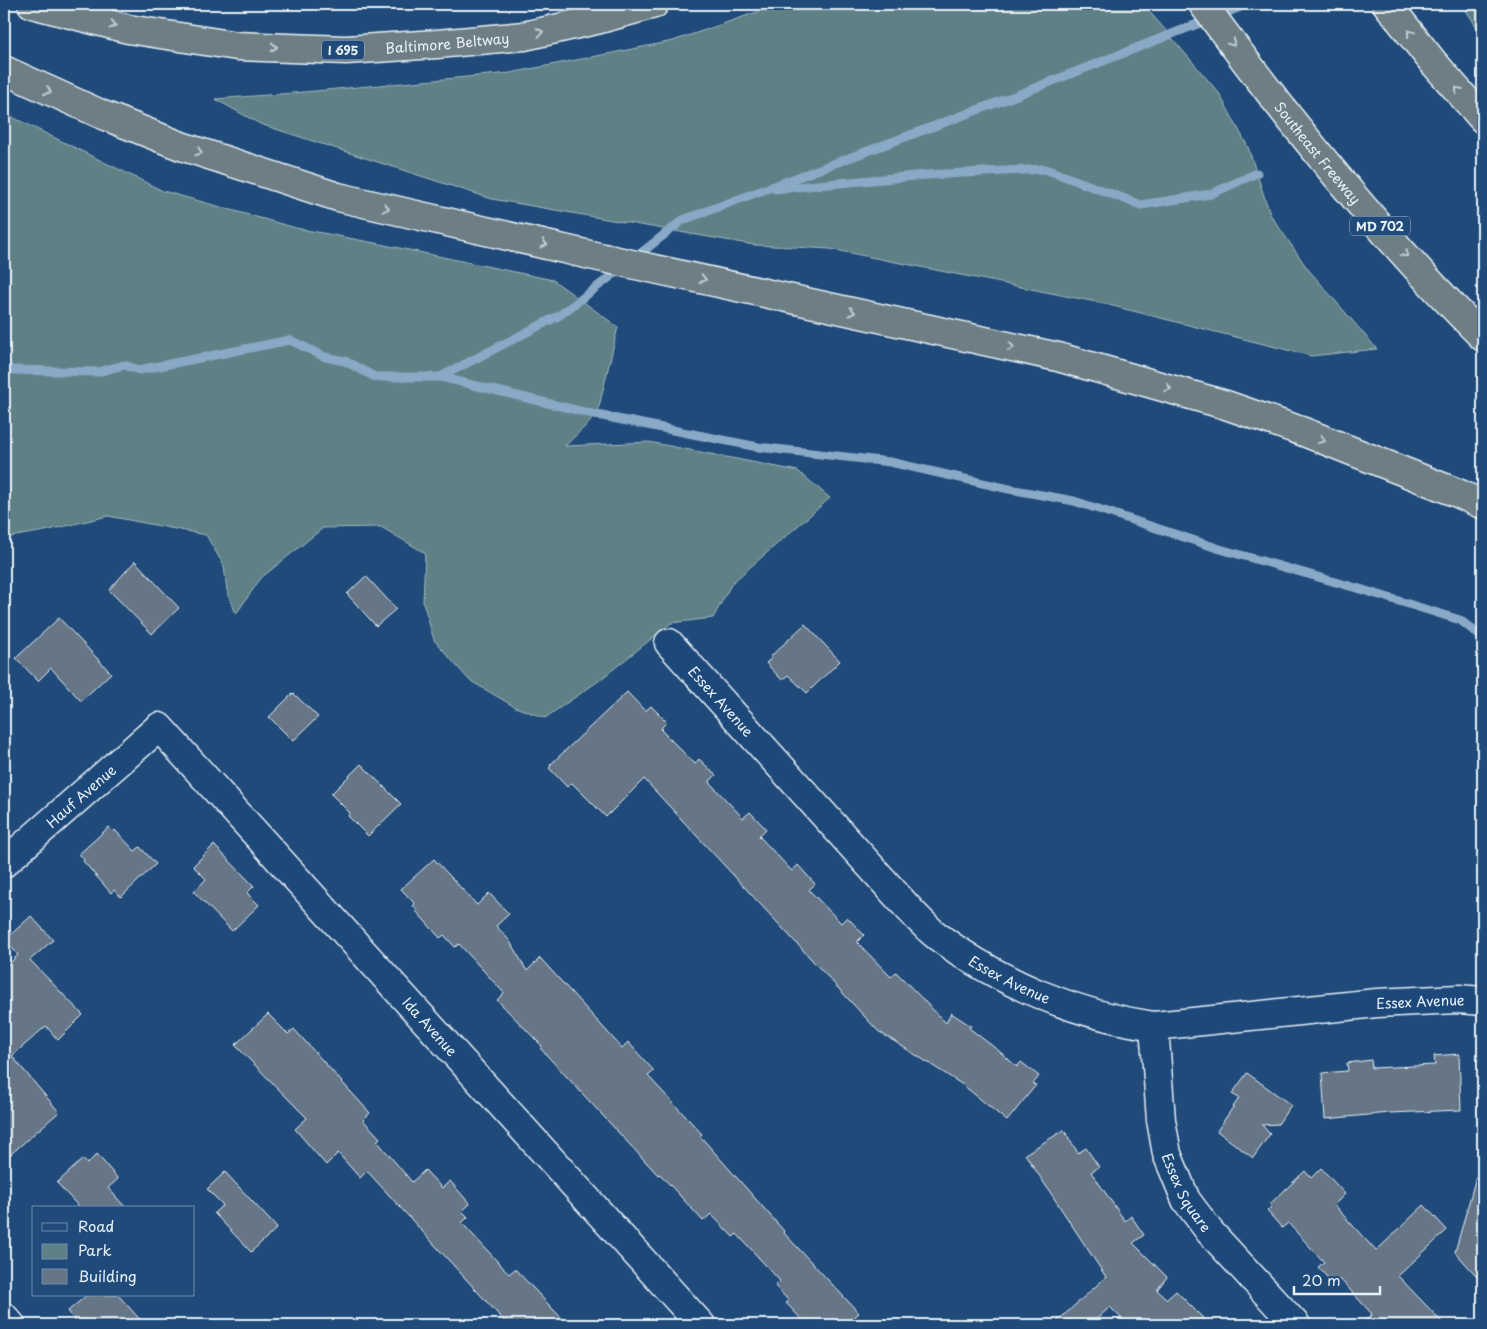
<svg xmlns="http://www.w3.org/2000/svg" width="1487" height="1329" font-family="'Playpen Sans',sans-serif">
	<rect width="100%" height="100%" fill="#1f4a7a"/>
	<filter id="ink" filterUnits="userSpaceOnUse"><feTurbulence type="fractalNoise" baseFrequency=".02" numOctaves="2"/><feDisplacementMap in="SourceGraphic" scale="10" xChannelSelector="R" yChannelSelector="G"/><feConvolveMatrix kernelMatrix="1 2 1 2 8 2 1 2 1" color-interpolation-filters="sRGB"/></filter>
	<g filter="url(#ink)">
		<path fill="#5e8186" stroke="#a3b9bf" d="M780,4H1143L1219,93L1248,147L1270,214L1307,268L1377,349L1311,356L1101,303L830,249L754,245L492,199L260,124L215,99L293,93L510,73L673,41Z
			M1462,4H1483V37Z
			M4,113L163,191L296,228L380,244L553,280L618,327L597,415L565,446L649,442L798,471L830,498L732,583L713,618L671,623L600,680L545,718L515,707L469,680L434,640L423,602L425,553L381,527L323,528L261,578L236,614L227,591L224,566L206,535L108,516L45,531L4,538Z"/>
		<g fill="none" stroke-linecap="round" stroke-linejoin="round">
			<path stroke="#89a9c7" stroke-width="9" d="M775,189L926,175L1045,169L1141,205L1211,194L1257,173
				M632,260L683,220L1012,97L1248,4
				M4,367L12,370L98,372L124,365L139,370L290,340L325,357L345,361L375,377H440L597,415L758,447L890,462L1009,489L1074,501L1220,549L1360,589L1460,620L1483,638
				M440,377L560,315L622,268"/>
		</g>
		<path fill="#667686" stroke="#e8f1f8" d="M135,561L179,608L152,634L109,590Z
			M366,576L396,609L376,626L347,594Z
			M59,618L111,673L81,701L51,668L38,681L16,658Z
			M805,624L840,661L807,693L788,675L782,680L766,663L772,658L770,657Z
			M627,692L645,711L651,706L667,722L661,728L663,729L661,730L695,764L699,759L716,775L710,781L711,784L743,818L750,812L766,829L759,836L792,871L798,865L815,884L809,890L841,923L847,917L864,935L857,942L891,977L896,972L946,1023L951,1013L971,1026L969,1028L999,1051L1017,1067L1021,1062L1039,1076L1033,1084L1036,1085L1007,1121L963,1085L878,1031L644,779L606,817L572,783L567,787L549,768L551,766L550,765Z
			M293,693L318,717L293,741L269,717Z
			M361,764L401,804L368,836L348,816L350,813L331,794Z
			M109,827L114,832L115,830L135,851L140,847L156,864L121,897L114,890L111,893L83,861L84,859L79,854Z
			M214,845L254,886L247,893L259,905L232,931L194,892L206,879L193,866Z
			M434,859L477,905L489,893L509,914L496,926L509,940L527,971L540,958L622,1048L628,1042L654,1071L648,1076L702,1134L700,1136L784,1231L783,1232L859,1313L846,1325H807L786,1303L789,1301L775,1286L780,1281L737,1234L733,1237L711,1214L703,1221L660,1174L658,1175L540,1048L542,1046L497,1000L504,993L459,944L455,947L444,935L440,938L416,911L417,910L413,906L415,904L401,889Z
			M31,916L53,940L30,960L83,1015L58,1040L46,1026L12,1056L59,1112L4,1160V969L18,955L5,940Z
			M268,1014L288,1034L294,1029L370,1113L363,1120L380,1138L377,1141L412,1182L425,1170L442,1188L450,1181L470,1204L462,1211L468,1217L462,1223L509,1274L515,1269L568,1325H508L367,1171L360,1178L338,1153L326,1165L295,1129L307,1118L235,1045Z
			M1459,1054L1461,1110L1390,1113L1325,1119L1322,1073L1348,1071L1347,1063L1371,1060L1372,1068L1435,1065L1434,1056Z
			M1247,1073L1291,1105L1278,1124L1262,1125L1270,1134L1253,1158L1217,1131L1239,1098L1232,1094Z
			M1064,1130L1078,1153L1086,1148L1099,1167L1091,1172L1125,1221L1131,1216L1144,1235L1133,1243L1167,1277L1157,1290L1167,1299L1176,1291L1210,1325H1128L1110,1307L1090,1325H1053L1106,1277L1025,1154Z
			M97,1154L118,1179L108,1188L126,1208H80L57,1183L83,1159L87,1164Z
			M1321,1168L1345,1194L1334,1205L1376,1251L1424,1205L1447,1230L1398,1276L1445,1325H1361L1372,1314L1340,1279L1334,1285L1318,1267L1324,1262L1288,1223L1282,1228L1267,1211L1272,1206L1270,1204L1305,1171L1311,1178Z
			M225,1172L277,1228L251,1252L214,1213L223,1205L207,1189Z
			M1476,1177L1483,1178V1283L1455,1252Z
			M87,1295H118L145,1325H78L68,1311Z"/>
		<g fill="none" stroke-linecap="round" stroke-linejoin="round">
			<defs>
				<g id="street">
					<path id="s1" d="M669,643L899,898C911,911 923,925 937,936C1000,983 1076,1015 1154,1026L1377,1003L1458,999L1483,1001"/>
					<path id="s2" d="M4,863L159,727L701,1325"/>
					<path id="s3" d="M1154,1026L1161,1120L1167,1154L1186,1200L1210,1232L1296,1325"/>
					<path d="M4,1317L11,1325"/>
				</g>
				<g id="highway">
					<path id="s4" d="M32,4L128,29L237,46L346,50L437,44L524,36L600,19L654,4"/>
					<path id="s5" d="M1203,4C1288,120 1381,236 1483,337"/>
					<path d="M1387,4L1433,62L1483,119"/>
					<path d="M4,70L103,115L181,146L338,197L590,255L1058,357L1226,405L1304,432L1460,494L1483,505"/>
				</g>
			</defs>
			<use href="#street" stroke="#e8f1f8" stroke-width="31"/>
			<use href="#highway" stroke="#e8f1f8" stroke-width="31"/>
			<use href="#street" stroke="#1f4a7a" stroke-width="28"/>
			<use href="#highway" stroke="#6d7e84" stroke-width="28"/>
		</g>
		<defs><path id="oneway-chevron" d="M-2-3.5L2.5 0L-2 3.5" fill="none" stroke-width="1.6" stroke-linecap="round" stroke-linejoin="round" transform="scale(1.25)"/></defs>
		<g stroke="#c3ced5">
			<use href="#oneway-chevron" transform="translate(113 25) rotate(15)"/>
			<use href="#oneway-chevron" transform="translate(540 32) rotate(-13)"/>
			<use href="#oneway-chevron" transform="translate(1410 33) rotate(-129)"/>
			<use href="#oneway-chevron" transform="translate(1232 43) rotate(53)"/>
			<use href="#oneway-chevron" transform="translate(274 47) rotate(2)"/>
			<use href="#oneway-chevron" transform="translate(1458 90) rotate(-131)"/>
			<use href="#oneway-chevron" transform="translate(48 91) rotate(24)"/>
			<use href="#oneway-chevron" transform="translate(199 152) rotate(19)"/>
			<use href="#oneway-chevron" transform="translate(386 208) rotate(13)"/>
			<use href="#oneway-chevron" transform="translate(544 244) rotate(13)"/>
			<use href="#oneway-chevron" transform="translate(1405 254) rotate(47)"/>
			<use href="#oneway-chevron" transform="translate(703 279) rotate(12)"/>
			<use href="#oneway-chevron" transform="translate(852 312) rotate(12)"/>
			<use href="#oneway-chevron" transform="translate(1011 347) rotate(12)"/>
			<use href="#oneway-chevron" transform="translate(1168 388) rotate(17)"/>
			<use href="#oneway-chevron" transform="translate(1322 440) rotate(22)"/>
		</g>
	</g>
	<g text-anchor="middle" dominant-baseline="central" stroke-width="4" stroke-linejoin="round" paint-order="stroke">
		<g fill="#1f4a7a" stroke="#acbfd2" stroke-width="1">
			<rect x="322" y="40.5" width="42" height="19" rx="4"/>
			<rect x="1350" y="216.5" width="60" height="19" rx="4"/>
		</g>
		<g font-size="12" font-weight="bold" fill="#e8f1f8">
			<text x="343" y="50">I 695</text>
			<text x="1380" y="226">MD 702</text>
		</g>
		<g font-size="14" fill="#e8f1f8" stroke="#1f4a7a">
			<text stroke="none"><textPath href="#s4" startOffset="420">Baltimore Beltway</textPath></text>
			<text stroke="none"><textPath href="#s5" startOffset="188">Southeast Freeway</textPath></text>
			<text stroke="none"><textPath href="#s1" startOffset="78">Essex Avenue</textPath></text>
			<text stroke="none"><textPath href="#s2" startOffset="102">Hauf Avenue</textPath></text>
			<text stroke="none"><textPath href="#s1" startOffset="482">Essex Avenue</textPath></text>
			<text stroke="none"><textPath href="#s1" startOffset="902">Essex Avenue</textPath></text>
			<text stroke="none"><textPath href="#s2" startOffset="610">Ida Avenue</textPath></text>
			<text stroke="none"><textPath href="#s3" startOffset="172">Essex Square</textPath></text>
		</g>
	</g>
	<rect width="1487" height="1329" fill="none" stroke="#1f4a7a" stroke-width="20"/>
	<rect x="10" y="10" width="1467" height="1309" fill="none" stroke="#e8f1f8" stroke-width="2" filter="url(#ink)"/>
	<rect x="32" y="1206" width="162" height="90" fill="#1f4a7a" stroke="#6f8dac"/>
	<rect x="42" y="1223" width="25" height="8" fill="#1f4a7a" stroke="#6f8dac"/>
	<text x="78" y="1232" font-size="15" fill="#e8f1f8">Road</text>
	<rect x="42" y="1244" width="25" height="15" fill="#5e8186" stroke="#6f8dac"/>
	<text x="78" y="1256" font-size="15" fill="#e8f1f8">Park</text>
	<rect x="42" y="1269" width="25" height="15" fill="#667686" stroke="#6f8dac"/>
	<text x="78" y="1282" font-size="15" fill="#e8f1f8">Building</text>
	<path d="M1294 1286v8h86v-8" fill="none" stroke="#e8f1f8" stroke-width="2.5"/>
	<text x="1302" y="1286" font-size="15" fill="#e8f1f8" stroke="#1f4a7a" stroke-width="4" paint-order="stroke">20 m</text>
</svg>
